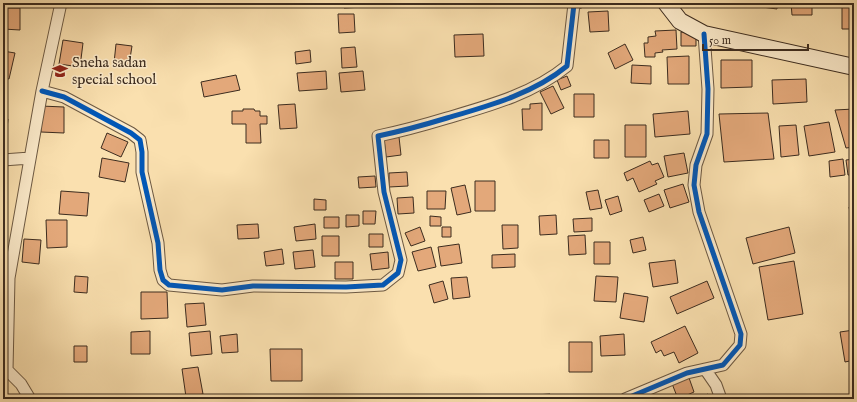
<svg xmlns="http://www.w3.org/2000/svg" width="857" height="402" font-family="'IM FELL English',serif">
	<rect width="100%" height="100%" fill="#fae0af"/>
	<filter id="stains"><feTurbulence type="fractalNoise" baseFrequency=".005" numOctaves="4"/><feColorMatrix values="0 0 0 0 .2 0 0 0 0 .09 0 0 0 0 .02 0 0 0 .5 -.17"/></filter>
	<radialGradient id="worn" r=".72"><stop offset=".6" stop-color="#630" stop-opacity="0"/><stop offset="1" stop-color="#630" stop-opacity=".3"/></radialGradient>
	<path fill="#e3a87a" stroke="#3c2c1f" d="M344,3H365V7L344,8Z
		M763,3H777V9L762,7Z
		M791,3H812V15H792Z
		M842,3H854V29H842Z
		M3,8H20V30L3,29Z
		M608,11L609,31L590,32L588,12Z
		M338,14H354L355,32L339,33Z
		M676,30L677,49L662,50L663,52L655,53V57H645L644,43H648V37L656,36L655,31Z
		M681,32H696V46H681Z
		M483,34L484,56L455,57L454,35Z
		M63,40L83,43L80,67L59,64Z
		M116,44L132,46L129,65L114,63Z
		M625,44L633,60L615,69L608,53Z
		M355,47L357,67L342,68L341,48Z
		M310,50L311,62L296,64L295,52Z
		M3,51L15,53L9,79L3,78Z
		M689,56V84H668L667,57Z
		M721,60H752V87L721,88Z
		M632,65L651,66V84L631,83Z
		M326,71L327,89L299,91L297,73Z
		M363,71L365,90L341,92L339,73Z
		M236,75L240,90L204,97L201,82Z
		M567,76L571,86L561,90L557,80Z
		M806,79L807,102L773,104L772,80Z
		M553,86L564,108L551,114L540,92Z
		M574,94H594V117H574Z
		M542,103V130H523L522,109H530V104Z
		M295,104L297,128L280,129L278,105Z
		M41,106L64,107V133L41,132Z
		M243,109H254L255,111H260V116H267V124H260L261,143H246V124H232V111H243Z
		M854,109V147L846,148L835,110Z
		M688,111L690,134L655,137L653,114Z
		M768,113L774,159L724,162L719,114Z
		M3,118L8,119L4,157H3Z
		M829,122L835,152L809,156L804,126Z
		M625,125H646V157H625Z
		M796,125L799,155L781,157L779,126Z
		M107,133L128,142L121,157L101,148Z
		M399,137L401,155L386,157L384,139Z
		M594,140H609V158H594Z
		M684,153L688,173L668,177L664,156Z
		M102,158L129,163L125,182L99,177Z
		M843,159L845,175L830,177L829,161Z
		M854,159V175H848L846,160Z
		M650,161L652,165L658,163L664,177L655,181L657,184L639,192L633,178L627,181L624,173Z
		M407,172L408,186L389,187V173Z
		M375,176L376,187L359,188L358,177Z
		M475,181H495V211H475Z
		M683,184L689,202L670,208L664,190Z
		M465,185L471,212L457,215L451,188Z
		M598,190L602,208L590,210L586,192Z
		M61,191L89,193L87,216L59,214Z
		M427,191H446L445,209H427Z
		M659,194L664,206L649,212L644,200Z
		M618,196L622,211L610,215L605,200Z
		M413,197L414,213L398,214L397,198Z
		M314,199L326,200V210H314Z
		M854,206V234L849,207Z
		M363,211H376L375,224H363Z
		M346,215H359V226L346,227Z
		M556,215L557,234L540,235L539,216Z
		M430,216L441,217V226H430Z
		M324,217H339V228H324Z
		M592,218V231L574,232L573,219Z
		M46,220H67V247L47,248Z
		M258,224L259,238L238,239L237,225Z
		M315,224L316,239L296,241L294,227Z
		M502,225H518V248L503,249Z
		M420,227L425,241L411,246L405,233Z
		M442,227H451V237H442Z
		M789,227L795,253L753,264L746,238Z
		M369,234H383V247H369Z
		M585,235L586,254L569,255L568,236Z
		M322,236H339V256H322Z
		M643,237L646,250L633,253L630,240Z
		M24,239L41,240L39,264L22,262Z
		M594,242H610V264H594Z
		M459,244L462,263L441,266L438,247Z
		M431,247L436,267L418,271L412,252Z
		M282,249L284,264L266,266L264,252Z
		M313,250L315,267L295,269L293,252Z
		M388,252L389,268L372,270L370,254Z
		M515,254V267L492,268V255Z
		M675,260L678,283L653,287L649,263Z
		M794,261L803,314L768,320L759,267Z
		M335,262H353V279H335Z
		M75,276L88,277L87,293L74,292Z
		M596,276L618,277L616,302L594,301Z
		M467,277L470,297L453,299L451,278Z
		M443,281L448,299L434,303L429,285Z
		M707,281L714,298L677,314L670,297Z
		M141,292H167L168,318L141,319Z
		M624,293L648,297L644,322L620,318Z
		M204,303L206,325L187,327L185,304Z
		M685,326L698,353L679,363L674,352L664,356L661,350L656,353L651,342Z
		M854,330V360L845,362L840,332Z
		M150,331V354H131V332Z
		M210,331L212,354L191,356L189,333Z
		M237,334L238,352L222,353L220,336Z
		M624,334L625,355L601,356L600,336Z
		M569,342H592V372H569Z
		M74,346H87V362H74Z
		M270,349H302V381H271Z
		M198,367L203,394L186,397L182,369Z
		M688,375L694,392L678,399L671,381Z
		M550,394L551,399H522L521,396Z
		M708,394L710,399H695Z"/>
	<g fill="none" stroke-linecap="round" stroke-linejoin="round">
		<defs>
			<path id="street" d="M42,91L64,97L131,133L140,140L142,152V172L158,243L160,270L163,280L169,285L222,290L253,286L346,287L383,285L398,273L401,260L384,192L378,136C402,131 424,125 447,118C488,106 533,94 567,66L574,4L578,3
				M3,160L30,158
				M705,369L716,385L721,399
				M30,399L21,384L7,370L9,278L42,91L61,3
				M625,399L687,373L723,365L740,345L741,334L699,212L694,185L696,165L707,134L708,89L704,34"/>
			<path id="secondary" d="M666,3L680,21L704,34L854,67"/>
		</defs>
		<use href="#street" stroke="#6c5943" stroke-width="13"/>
		<use href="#secondary" stroke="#3c2c1f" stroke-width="18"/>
		<use href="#street" stroke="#fcebcb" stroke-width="11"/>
		<use href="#secondary" stroke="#fcebcb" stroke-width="16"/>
		<defs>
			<path id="cycleway" d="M42,91L64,97L131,133L140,140L142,152V172L158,243L160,270L163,280L169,285L222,290L253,286L346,287L383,285L398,273L401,260L384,192L378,136C402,131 424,125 447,118C488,106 533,94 567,66L574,4L578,3
				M625,399L687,373L723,365L740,345L741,334L699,212L694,185L696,165L707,134L708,89L704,34"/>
		</defs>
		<use href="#cycleway" stroke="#fcebcb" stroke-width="8"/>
		<use href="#cycleway" stroke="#0057b8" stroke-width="5"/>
	</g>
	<defs>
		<symbol id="school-bare" viewBox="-9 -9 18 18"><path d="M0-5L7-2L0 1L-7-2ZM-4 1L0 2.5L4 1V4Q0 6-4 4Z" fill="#8f2418" stroke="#fcebcb" stroke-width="2.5" paint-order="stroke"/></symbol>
	</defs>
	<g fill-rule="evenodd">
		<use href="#school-bare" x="49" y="60" width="22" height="22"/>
	</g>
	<g text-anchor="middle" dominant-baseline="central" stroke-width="3" stroke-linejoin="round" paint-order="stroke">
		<g font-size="15" fill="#3c2c1f" stroke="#fcebcb" text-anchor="start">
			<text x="72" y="62">Sneha sadan<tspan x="72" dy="17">special school</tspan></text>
		</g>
	</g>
	<rect width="857" height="402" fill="none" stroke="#fae0af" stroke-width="16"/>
	<rect x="4" y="4" width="849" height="394" fill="none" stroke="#3c2c1f" stroke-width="2"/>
	<rect x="8" y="8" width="841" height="386" fill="none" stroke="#3c2c1f"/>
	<path d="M703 44v6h105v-6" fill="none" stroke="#3c2c1f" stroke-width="2"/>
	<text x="709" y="44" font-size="12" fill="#3c2c1f" stroke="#fcebcb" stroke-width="3" paint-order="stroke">50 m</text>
	<rect width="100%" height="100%" filter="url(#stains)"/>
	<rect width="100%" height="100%" fill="url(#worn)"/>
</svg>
